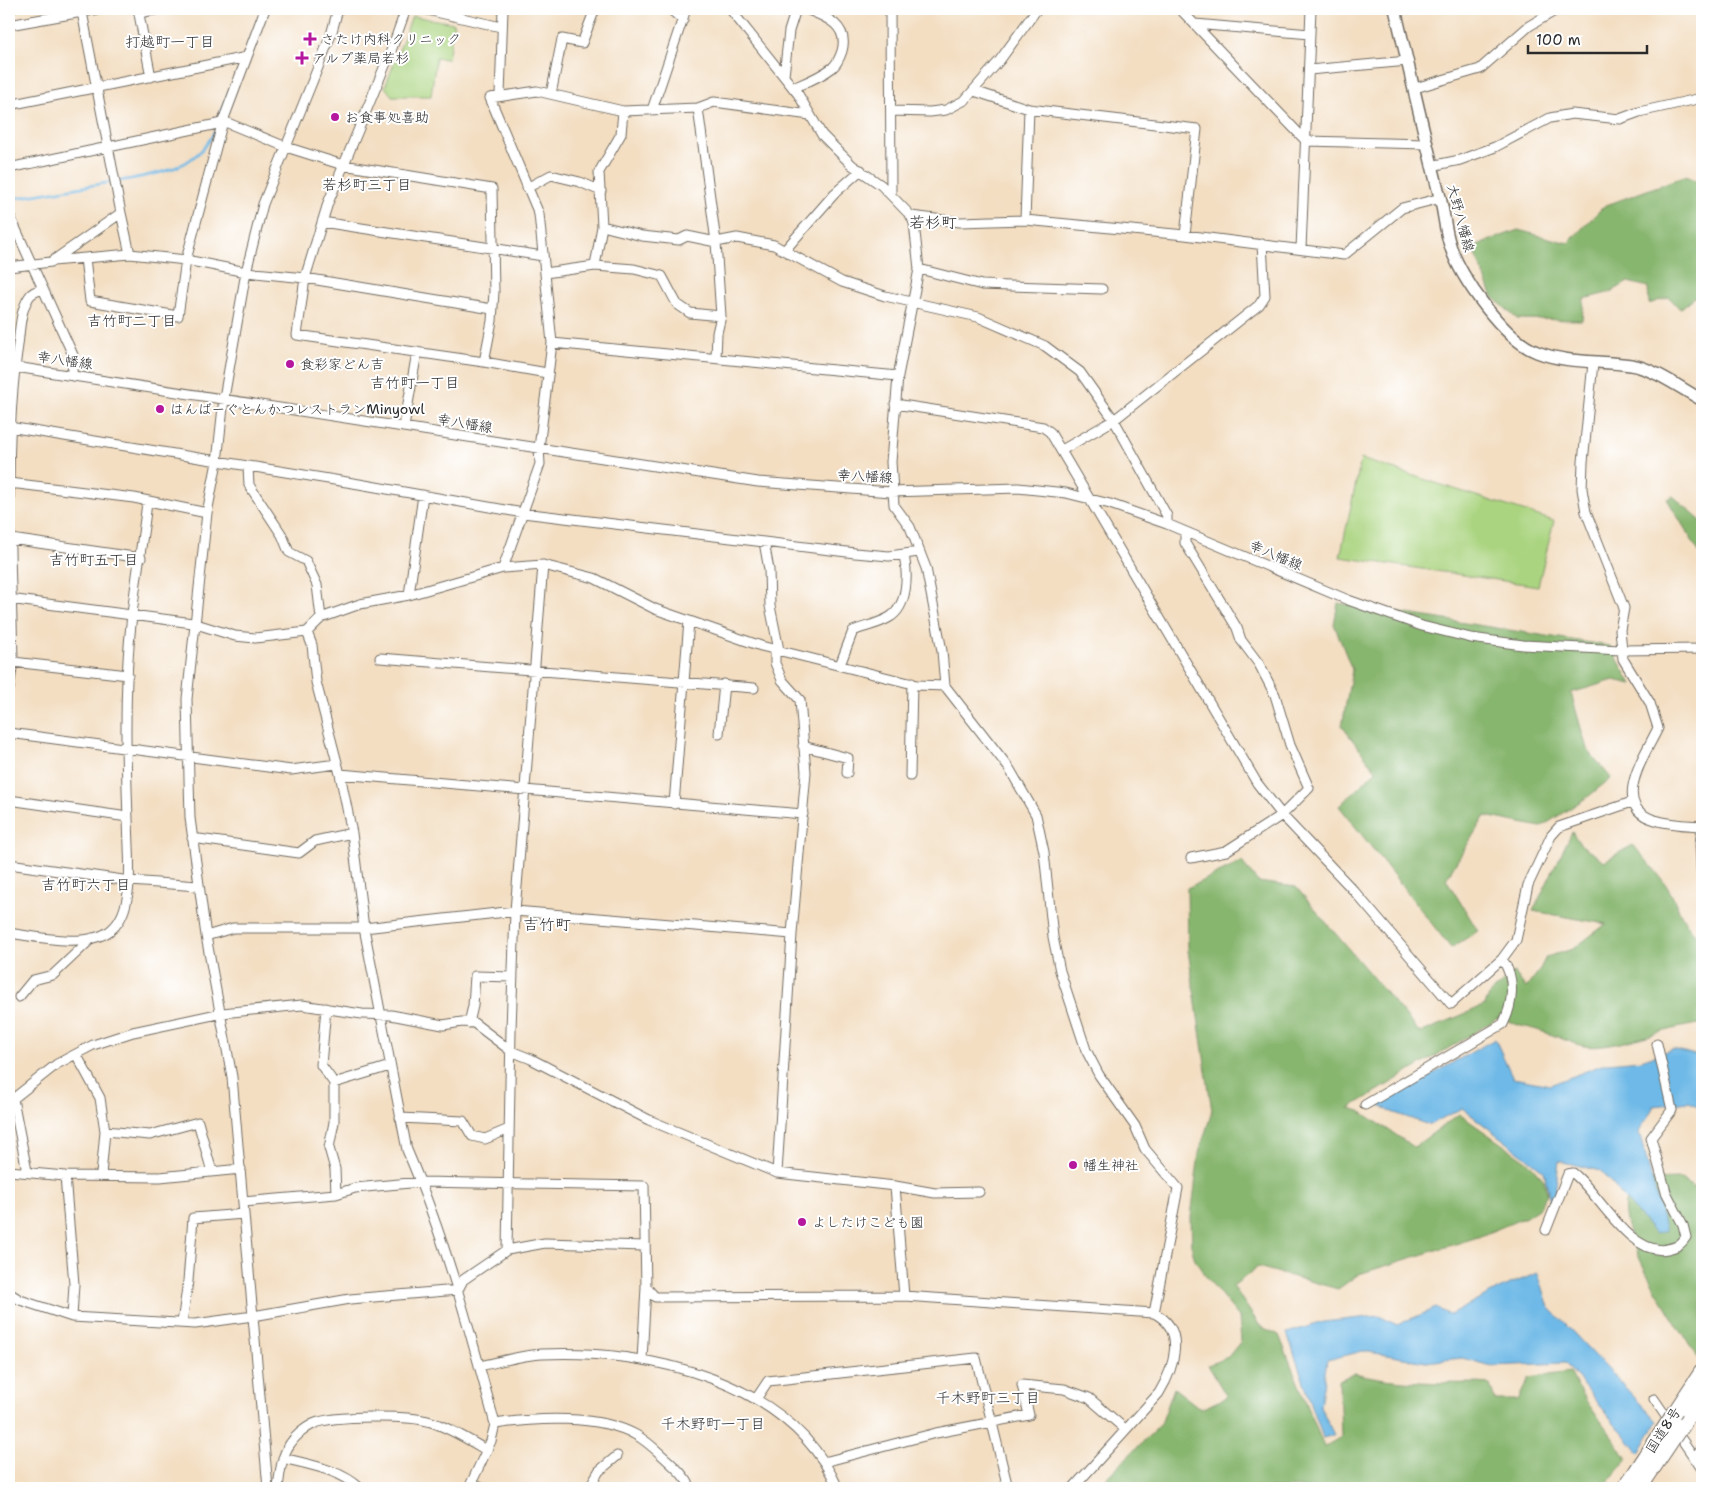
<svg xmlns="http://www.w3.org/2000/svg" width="1711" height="1497" font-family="'Shantell Sans','Klee One',sans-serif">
	<rect width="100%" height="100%" fill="#fff"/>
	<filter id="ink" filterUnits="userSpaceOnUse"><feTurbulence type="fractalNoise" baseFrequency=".02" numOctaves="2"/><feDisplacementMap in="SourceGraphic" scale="10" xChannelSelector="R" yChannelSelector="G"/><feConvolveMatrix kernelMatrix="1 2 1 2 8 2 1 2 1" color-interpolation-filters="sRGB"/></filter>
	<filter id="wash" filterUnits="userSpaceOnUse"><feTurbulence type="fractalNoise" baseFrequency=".0096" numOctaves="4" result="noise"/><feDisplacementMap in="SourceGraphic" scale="20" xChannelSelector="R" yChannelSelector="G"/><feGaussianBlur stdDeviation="1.12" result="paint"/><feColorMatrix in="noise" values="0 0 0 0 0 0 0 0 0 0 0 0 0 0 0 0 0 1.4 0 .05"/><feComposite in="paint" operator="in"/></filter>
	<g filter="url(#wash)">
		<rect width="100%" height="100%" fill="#f3dec2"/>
		<path fill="#aad480" stroke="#6a8056" d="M412,16L454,23L448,59L436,58L431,96H392L385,87Z
			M1361,459L1554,521L1538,586L1340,557Z"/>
		<path fill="#87b66e" stroke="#59704c" d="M1685,176L1702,183V291L1680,309L1669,297L1649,304L1648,287L1628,282L1611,292L1584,299L1582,320L1517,319L1493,297L1472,247L1518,230L1568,243L1604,206Z
			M1673,496L1702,522V557L1667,499Z
			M1338,603L1610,646L1632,684L1614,680L1571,693L1587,749L1611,778L1589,796L1541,827L1485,816L1446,879L1478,931L1451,948L1339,806L1376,771L1342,726L1352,670L1334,624Z
			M1572,832L1580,844L1604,861L1633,845C1643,857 1655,869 1664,882C1680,905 1678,921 1702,940V1024C1668,1026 1613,1051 1584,1046C1570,1043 1555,1035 1540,1031C1525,1025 1515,1028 1502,1016L1349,1108L1360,1111L1414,1147L1459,1114L1529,1163L1544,1180L1547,1194L1538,1209L1526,1217L1478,1237L1359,1274L1338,1289L1258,1267L1233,1286L1260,1326L1279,1335L1324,1447L1341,1437L1339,1380L1355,1373C1385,1381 1414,1382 1444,1383C1461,1384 1473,1382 1490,1384L1495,1400H1518L1529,1378L1570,1372C1584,1404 1609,1428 1627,1459L1603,1488H1111L1107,1477L1161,1424L1174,1388L1201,1409L1227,1397L1208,1365L1228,1357L1241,1341L1239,1317L1204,1274L1195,1260L1192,1249L1191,1217L1199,1153L1212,1111L1188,950L1187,888L1242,862L1258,882L1296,887L1420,1033L1485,1005L1489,995L1514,972L1526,988L1539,971L1546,957L1573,949L1606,924L1533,911Z
			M1681,1179L1702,1193V1364C1684,1335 1610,1229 1627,1197C1630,1191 1638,1186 1643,1180Z"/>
		<path fill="#6eb9e7" stroke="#4c7289" d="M1495,1039L1513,1078L1550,1085L1607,1063L1641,1060L1673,1049L1702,1057V1108L1689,1102L1654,1106L1639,1132L1666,1231L1655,1234L1601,1171L1559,1161L1554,1202H1550L1544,1171L1462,1108L1429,1125L1389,1111L1379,1104Z
			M1538,1273L1549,1307L1657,1421L1639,1453L1565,1363L1492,1366L1462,1358L1426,1362L1363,1351L1327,1360L1320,1406L1334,1435L1323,1438L1287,1333L1323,1322L1379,1316L1397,1325L1436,1308L1450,1315L1503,1287Z"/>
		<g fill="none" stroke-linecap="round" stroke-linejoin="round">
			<path stroke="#6eb9e7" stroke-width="2.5" d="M219,118L230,91
				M120,181C156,174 196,170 214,132
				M10,199L112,182"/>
		</g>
	</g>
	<g filter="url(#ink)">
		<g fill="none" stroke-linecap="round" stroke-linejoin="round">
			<defs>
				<path id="minor" d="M138,9L151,77
					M406,9L391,51L328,203L305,278L297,335L484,362
					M423,9L501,27
					M670,9L683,20
					M730,9L798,94L822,135L852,165L881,185L911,216L914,223L919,269L898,376L891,462L894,505L910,527L926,568L942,651L945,686L1009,768L1036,815L1044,852L1053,937L1060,971L1086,1050L1099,1075L1135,1126L1145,1149L1178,1188L1154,1313
					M890,9L891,194
					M1180,9L1306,141L1426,144
					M82,12L121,213
					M139,13L159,9
					M9,15L11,9
					M1195,24L1310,34
					M9,25L99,9
					M1309,70L1408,61
					M784,76L789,31L796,9
					M793,88C807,82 820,77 832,68C837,64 840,57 842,51C849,26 827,17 806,9
					M1415,88L1480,69L1529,26L1558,9
					M974,91L1029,109L1197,129L1185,235
					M551,94L562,39L582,43L595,9
					M500,95L503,9
					M9,105L247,57
					M698,108L716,242L721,316L717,333L716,358
					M652,110L686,9
					M891,111L930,112L946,110L965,100L1000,60L1037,9
					M223,121L286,147L343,165L492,189L494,292L492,321L484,362L547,373
					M1431,166L1460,160L1495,147L1550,118L1572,114L1620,119L1639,112L1702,98
					M9,168L222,123
					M527,188L551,175L580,182L601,191
					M9,214L73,355L72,374
					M911,216L960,222L1025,220L1185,235L1344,255L1402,208L1441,198
					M1025,220L1029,109
					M322,222L543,256
					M602,226L599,172L621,134L623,111
					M1301,249L1311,9
					M785,250L835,193L861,170
					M85,258L130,254
					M53,261L85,258L90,301L178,316L186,260L223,121L265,9
					M595,266L602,226L642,236L679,240L687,236L716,242L737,238L774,245L842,282L885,296L978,317L1045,346L1080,372L1114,420L1167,516V524
					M9,267L51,262L121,213L130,254L186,260L246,272L305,278L492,309
					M919,269L982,285L1102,289
					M545,273L595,266L634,269L662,276L677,304L690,313L721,316
					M552,343L898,376
					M1593,363L1583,462L1582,489L1586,512L1624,608L1620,630L1623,659L1650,703L1658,728C1645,755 1609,807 1655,820C1670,825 1687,825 1702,826
					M9,366L758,482L891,492L1018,488L1066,493L1110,504L1167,524L1348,600L1422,626L1471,638L1523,645L1621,650L1702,649
					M895,404L1043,427L1050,432L1257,783L1282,815L1354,891L1451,1004L1502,959L1516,940L1528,885L1551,836L1559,827L1632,802
					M9,427L359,484L523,513L855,553L889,556L919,552
					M404,427L417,352
					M1062,450L1114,420L1259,305L1265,296L1262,244
					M248,467L249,485L282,535L289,552L306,561L317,585L321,618
					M10,483L134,498L207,513
					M1185,532V543L1237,628L1241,640L1259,664L1275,695L1290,745L1309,788L1282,815L1226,851L1191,858
					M11,539L141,558
					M764,542L769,570L770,606L779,650
					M503,568L540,464L539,448L552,343L539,214L490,98L537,91L623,111L698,108L714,102L810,115
					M409,595L423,495
					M9,599L193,623L235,636L255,638L307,632L321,618L360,604L409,595L503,568L543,565L594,578L655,609L761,646L917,685L945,686
					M307,632L312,645L316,682L340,774L352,833L364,928L407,1150C445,1238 470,1331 495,1424L491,1441L469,1488
					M775,650V663L782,680L800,700L806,772L792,934L777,1173
					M380,658L754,688
					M13,662L128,675
					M840,665L853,631C865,626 879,624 890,617C908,606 908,574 904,555
					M9,689L13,662C11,557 3,449 18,345C20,330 20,311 29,297C32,292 36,291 41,290
					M9,733L291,770L337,764
					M719,734L724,684
					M803,746L848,758L847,773
					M340,774L803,814
					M910,776L912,683
					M9,800L128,817
					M674,804L689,621
					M192,838L299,853L315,841L352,833
					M9,864L130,881L198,886
					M1702,883L1700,844L1702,827
					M9,933C36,937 90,949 112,929C132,912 130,870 129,846C126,770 123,691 132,615C136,577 143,539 147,502
					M206,936L233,928H364L515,911L792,934
					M19,997L33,980L53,975L92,938
					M326,1008L321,1065L334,1083V1122L329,1148L335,1169L336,1194
					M469,1023L473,1006L475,976L513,977
					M76,1054L100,1098L105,1131L101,1175
					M334,1083L390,1066
					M13,1099L27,1171
					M9,1102L57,1064L93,1045L133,1032L222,1013L302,1005L362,1014L391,1015L443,1025L462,1022L474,1023L511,1051L531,1059L649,1120L777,1173L895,1186L935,1193L979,1192
					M1365,1105L1503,1024C1513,1004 1516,978 1502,959
					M400,1118L463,1121L472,1136L485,1139L509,1129
					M105,1131L150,1135L198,1122L212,1172
					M9,1171L65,1176L160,1177L241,1169
					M65,1176L74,1284L72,1317
					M895,1186L904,1296
					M243,1202L336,1194L355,1188L421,1182L644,1186L646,1287L655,1297L904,1296L1154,1313C1187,1329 1174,1368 1159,1393L1073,1488
					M1546,1230L1568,1174L1573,1173C1598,1192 1630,1257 1667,1249C1676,1247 1680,1246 1686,1237L1683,1225L1666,1192L1651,1138L1672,1110L1657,1044
					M507,1250L511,1030L515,911L543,565
					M458,1290L463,1280L507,1250L545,1243L645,1246
					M9,1293L20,1300L72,1317L195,1324L253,1316L350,1299L458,1290
					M182,1323L188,1281L193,1218L244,1214
					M642,1360L646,1287
					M479,1366C499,1362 521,1355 542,1354C649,1349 790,1380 838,1488
					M756,1399L768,1381L976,1358L1008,1488
					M1654,1399L1702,1469
					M495,1424C535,1418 599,1414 636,1435C647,1441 657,1451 666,1459C676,1468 685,1476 691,1488
					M283,1458C310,1465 339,1469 360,1488
					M1695,1458L1702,1447
					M824,1462L936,1433L1029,1415L1022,1385L1064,1389L1089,1398L1125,1429
					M472,1482L482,1488
					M268,1488L232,1077L206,936L190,818L187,699L207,513L217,462L224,398L246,272L263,204L331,35L338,9
					M278,1488C280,1473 281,1457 290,1444C295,1436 305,1428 313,1424C333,1415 410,1415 431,1422C450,1428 469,1440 486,1450
					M589,1488L599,1471L617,1456"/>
				<path id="major" d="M1395,9C1410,72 1424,135 1440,197C1444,213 1445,230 1450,245C1460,278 1505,340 1537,352C1568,364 1599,360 1631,365C1653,368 1682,389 1702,400"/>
				<path id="highway" d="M1676,1410L1702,1371
					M1683,1424L1702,1396
					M1624,1488L1636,1471
					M1640,1488L1646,1479"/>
			</defs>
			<use href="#minor" stroke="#716a60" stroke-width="11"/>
			<use href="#major" stroke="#716a60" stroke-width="14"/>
			<use href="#highway" stroke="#716a60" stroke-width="16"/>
			<use href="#minor" stroke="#fff" stroke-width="9"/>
			<use href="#major" stroke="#fff" stroke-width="11"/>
			<use href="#highway" stroke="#fff" stroke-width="14"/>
			<defs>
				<path id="highway-bridge" d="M1636,1471L1676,1410
					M1646,1479L1683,1424"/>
			</defs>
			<use href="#highway-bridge" stroke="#716a60" stroke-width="16" stroke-linecap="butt"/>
			<use href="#highway-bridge" stroke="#fff" stroke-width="14"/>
		</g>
	</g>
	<g fill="#b5179e" stroke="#fff" stroke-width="2">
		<path d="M307.5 31.5h5v5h5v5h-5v5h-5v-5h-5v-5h5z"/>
		<path d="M299.5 50.5h5v5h5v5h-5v5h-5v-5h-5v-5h5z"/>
		<circle cx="335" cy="117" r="5"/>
		<circle cx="290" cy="364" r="5"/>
		<circle cx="160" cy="409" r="5"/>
		<circle cx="1073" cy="1165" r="5"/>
		<circle cx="802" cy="1222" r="5"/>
	</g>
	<g text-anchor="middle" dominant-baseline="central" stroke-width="4" stroke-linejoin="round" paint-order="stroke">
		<g font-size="14" fill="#2b2b2b" stroke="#fff" text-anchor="start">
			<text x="321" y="39">さたけ内科クリニック</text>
			<text x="312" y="58">アルプ薬局若杉</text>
			<text x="345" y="117">お食事処喜助</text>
			<text x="300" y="364">食彩家どん吉</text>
			<text x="170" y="409">はんばーぐとんかつレストランMinyowl</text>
			<text x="1083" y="1165">幡生神社</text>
			<text x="812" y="1222">よしたけこども園</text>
		</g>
		<g font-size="14" fill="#2b2b2b" stroke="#fff">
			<text transform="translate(1461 218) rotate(75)">大野八幡線</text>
			<text transform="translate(65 360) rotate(8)">幸八幡線</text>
			<text transform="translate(465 423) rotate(9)">幸八幡線</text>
			<text transform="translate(865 476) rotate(3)">幸八幡線</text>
			<text transform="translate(1276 555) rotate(23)">幸八幡線</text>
			<text transform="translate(1663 1430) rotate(-57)">国道8号</text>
		</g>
		<g font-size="15" fill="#2b2b2b" stroke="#fff">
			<text x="170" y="42">打越町一丁目</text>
			<text x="367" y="185">若杉町三丁目</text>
			<text x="132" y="321">吉竹町二丁目</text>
			<text x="415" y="383">吉竹町一丁目</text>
			<text x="94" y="560">吉竹町五丁目</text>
			<text x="86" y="885">吉竹町六丁目</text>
			<text x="988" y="1398">千木野町三丁目</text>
			<text x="713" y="1424">千木野町一丁目</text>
		</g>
		<g font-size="16" fill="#2b2b2b" stroke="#fff">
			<text x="933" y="222">若杉町</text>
			<text x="547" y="924">吉竹町</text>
		</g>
	</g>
	<rect width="1711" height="1497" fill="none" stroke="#fff" stroke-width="30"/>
	<path d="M1528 45v8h119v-8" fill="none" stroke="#2b2b2b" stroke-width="2.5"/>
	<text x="1536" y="45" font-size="15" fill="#2b2b2b" stroke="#ffffff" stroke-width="4" paint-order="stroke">100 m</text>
</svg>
